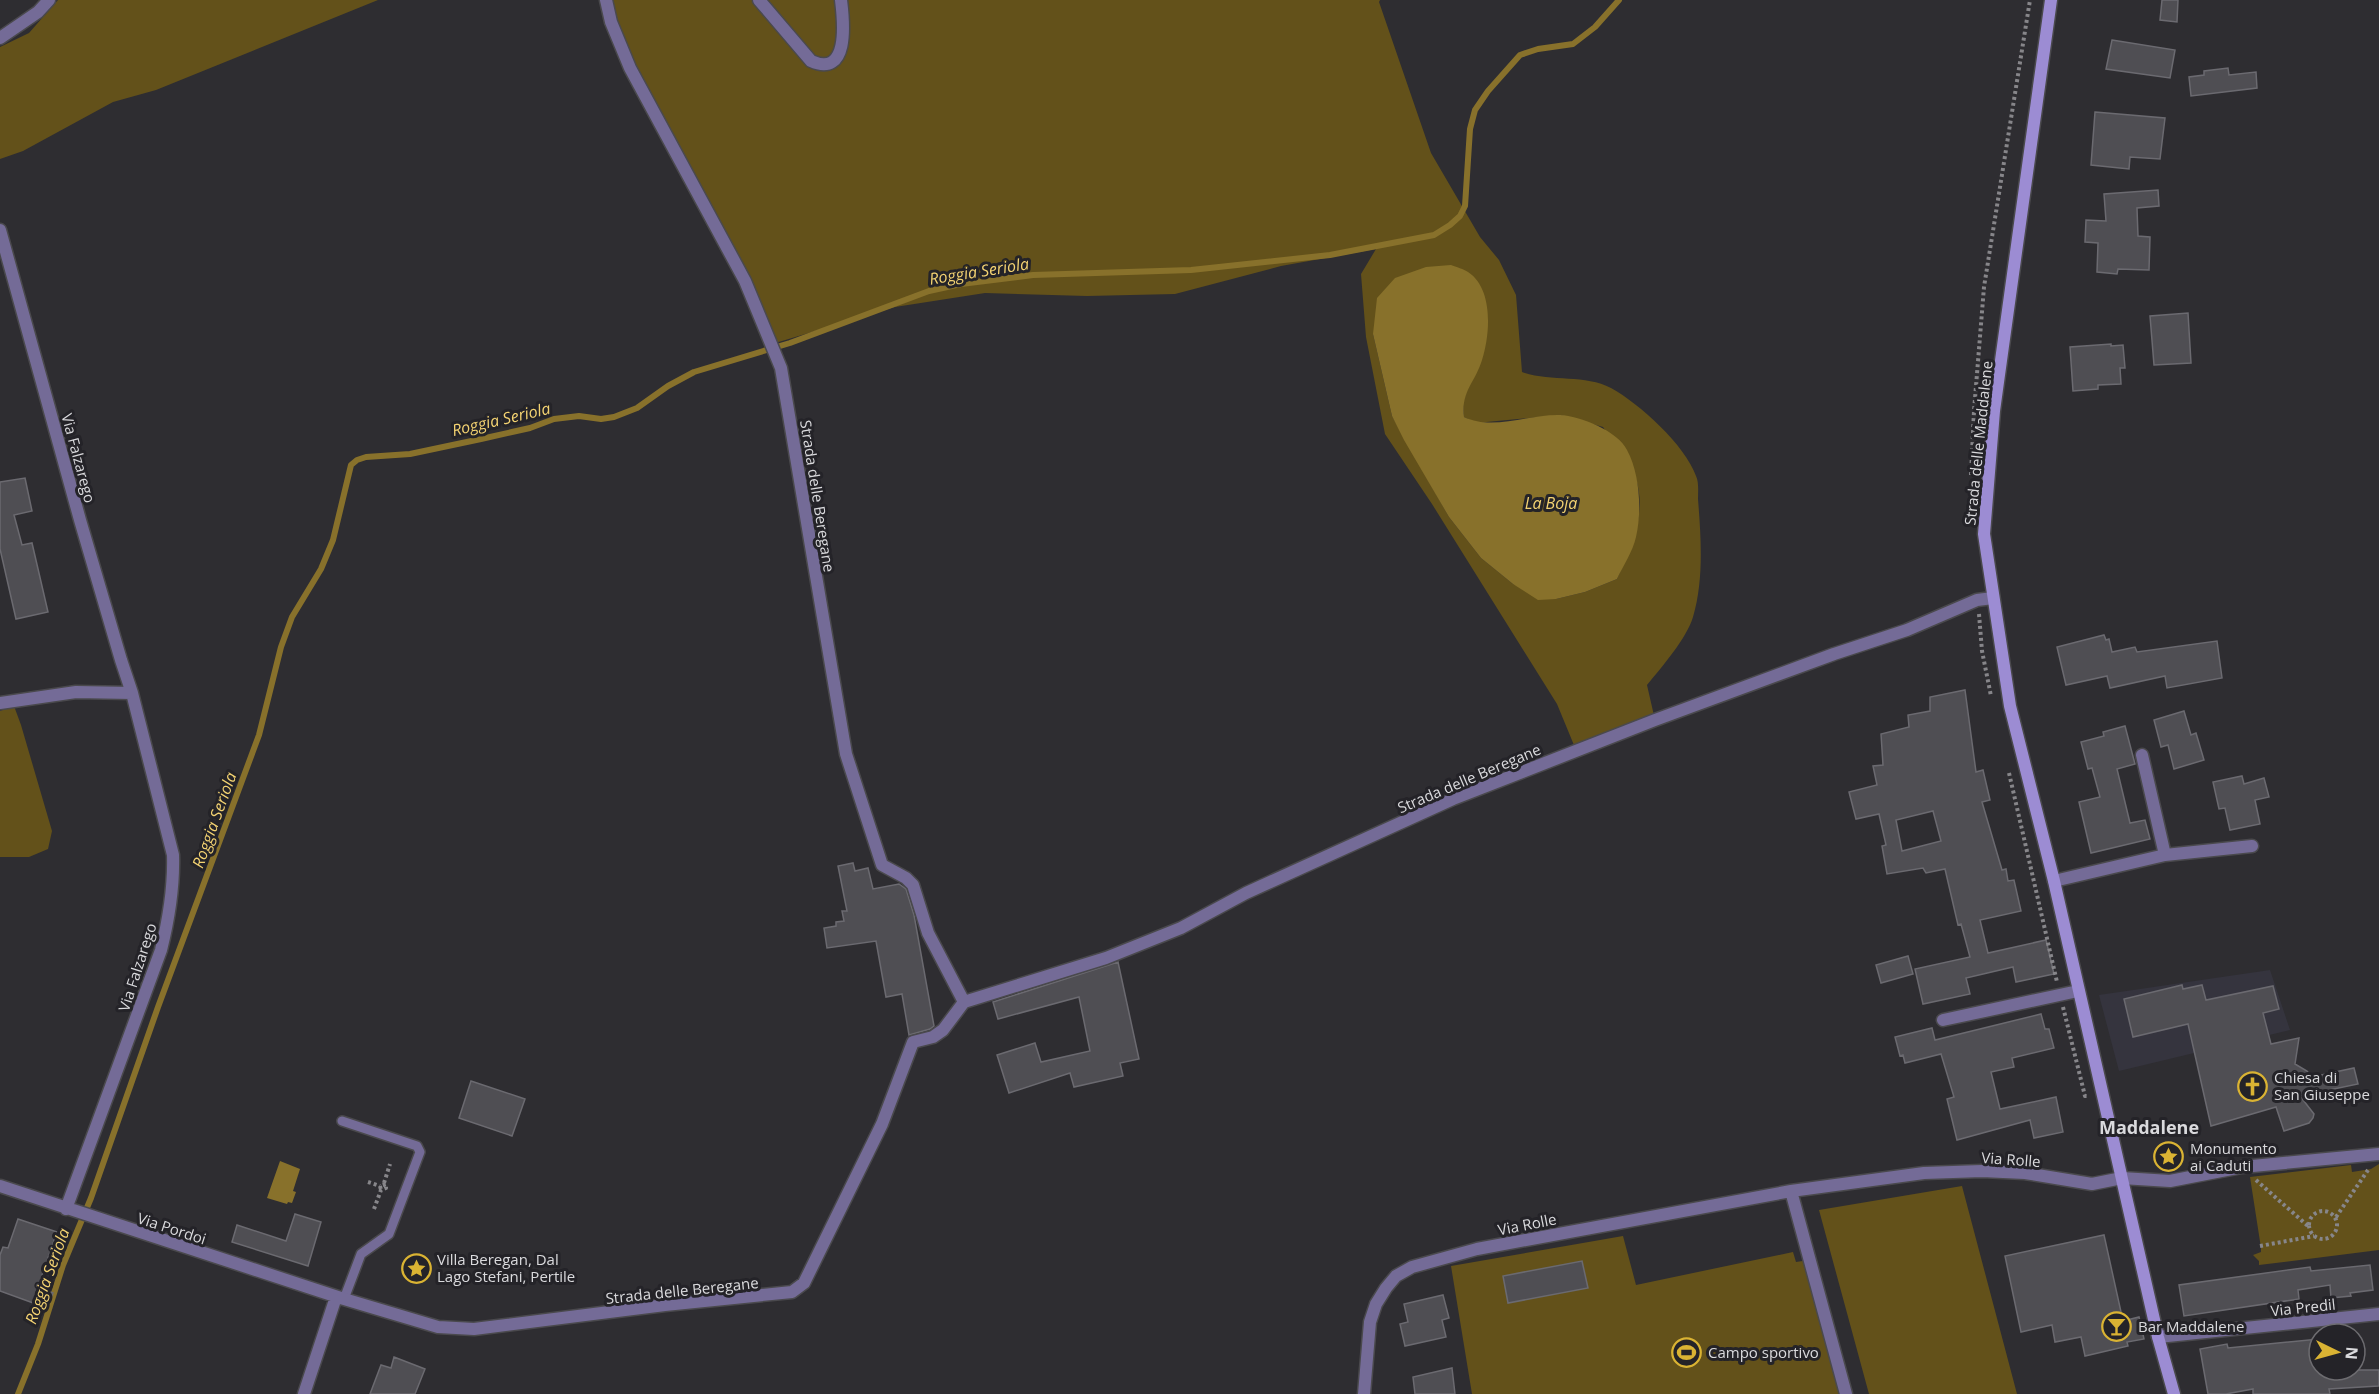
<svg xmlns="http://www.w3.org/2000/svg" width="2379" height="1394" font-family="'Open Sans',sans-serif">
	<rect width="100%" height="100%" fill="#2e2d31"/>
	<path fill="#35343e" d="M2270,970L2290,1030L2119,1071L2099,995Z"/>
	<path fill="#63511a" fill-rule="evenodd" d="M58,0H378L156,90L113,102L23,151L0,159V47L29,33Z
		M606,0H1380L1379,2L1431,153L1480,237L1499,260L1516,295L1522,372C1550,382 1585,374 1611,388C1640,404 1685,445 1696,476C1699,482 1698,492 1698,499C1701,537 1704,580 1693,617C1687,638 1661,668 1647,685L1655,720L1576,750L1557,704L1432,504L1385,434L1366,337L1361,274L1376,249L1281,266L1175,294L1087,296L985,293L895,307L772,344L630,68ZM1373,334L1468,387L1463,402L1464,417L1476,423L1561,415L1603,427C1611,440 1632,465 1636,479C1647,514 1631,547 1617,579L1585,592L1556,599L1513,584L1481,558L1449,517L1392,416Z
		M14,706L21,725L52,831L48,849L29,857H0V711Z
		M2379,1164V1250L2259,1265V1261L2253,1255L2261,1252V1248L2250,1177L2351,1165L2352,1172L2371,1169Z
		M1962,1186L2017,1394H1869L1819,1210Z
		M1623,1236L1636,1285L1793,1252L1796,1262L1809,1260L1841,1394H1472L1451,1266Z"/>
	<path fill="#88712b" d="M1451,265C1456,267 1464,269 1468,272C1494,289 1490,335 1482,360C1475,383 1461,391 1464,417C1493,431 1529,414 1560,415C1580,416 1618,431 1627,450C1640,474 1642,511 1636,537C1633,551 1623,566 1617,579L1585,592L1556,599L1538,600L1513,584L1481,558L1449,517L1404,440L1392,416L1373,334L1377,298L1395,278L1426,267Z
		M280,1161L300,1169L293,1191L296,1192L292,1203L288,1202L287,1204L267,1198Z"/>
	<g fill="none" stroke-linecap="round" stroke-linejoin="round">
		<path stroke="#88712b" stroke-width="6" d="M18,1394L38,1344L63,1265L91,1198L158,1007L259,735L281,647L292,617L321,569L333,540L351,465L357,460L366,457L410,454L481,439L530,428L554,419L579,416L601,419L614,417L637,408L668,386L694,372L790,343L929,291L961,284L1033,275L1191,270L1330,255L1434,235L1450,225L1460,216L1465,206L1470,129L1475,110L1488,91L1520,55L1538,49L1573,44L1595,27L1619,0"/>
	</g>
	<path fill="#4f4e53" stroke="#6b6a70" stroke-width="1.5" fill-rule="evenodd" d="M2162,0H2178L2177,22L2160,20Z
		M2112,40L2175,50L2170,78L2106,69Z
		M2228,68L2229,75L2256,72L2257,88L2191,96L2189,77L2204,75V71Z
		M2095,112L2165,118L2160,159L2130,157L2129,169L2091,165Z
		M2158,190L2159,206L2137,208L2138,236L2150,237L2149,270L2118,269L2117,274L2097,272L2098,243L2085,242L2086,220L2106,221L2104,194Z
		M2188,313L2191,363L2154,365L2150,316Z
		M2111,344V346L2123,345L2125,368H2120L2121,384L2098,385V389L2073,391L2070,347Z
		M25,478L32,511L14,515L22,545L32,543L48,612L16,619L0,549V482Z
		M2104,635L2106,640L2109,639L2112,652L2135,647L2137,652L2217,641L2222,678L2167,688L2165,676L2110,688L2107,676L2066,685L2057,647Z
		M1965,690L1976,772L1983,770L1990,800L1982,802L2002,870L2006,869L2008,881L2014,880L2021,911L1980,920L1988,953L2046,940L2054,974L2016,982L2013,967L1966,978L1970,994L1923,1004L1915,969L1970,957L1961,924L1958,925L1945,869L1926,873L1923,868L1887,874L1882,846L1886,845L1879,814L1856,819L1849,792L1877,785L1873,766L1883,765L1881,734L1909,727L1908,715L1930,711V697ZM1933,811L1941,841L1902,851L1896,820Z
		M2184,711L2191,735L2196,733L2204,760L2174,769L2168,745L2161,747L2154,720Z
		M2125,726L2135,764L2117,769L2130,823L2145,820L2150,839L2091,853L2079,802L2100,797L2092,768L2088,769L2081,742L2104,736L2103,732Z
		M2242,776L2244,784L2264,778L2269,797L2255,800L2260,824L2230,830L2225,808L2219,809L2213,782Z
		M853,863L855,871L868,868L873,889L899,884L906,889L914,915L934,1026L930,1029L909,1035L902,994L886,997L876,941L827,948L824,928L836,926V922L844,921L842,911H847L838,866Z
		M1908,956L1913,974L1881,983L1876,965Z
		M1118,962L1139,1059L1120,1063L1123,1076L1074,1087L1070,1073L1009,1093L997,1055L1035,1043L1041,1062L1090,1051L1079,997L998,1019L993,1002Z
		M2182,985L2183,989L2202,985L2206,1000L2273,986L2279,1009L2263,1013L2271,1044L2299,1038L2295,1064L2307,1071L2312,1077L2354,1068L2358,1084L2300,1096L2314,1114L2313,1118L2309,1123L2284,1131L2276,1107L2211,1126L2188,1024L2133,1037L2124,999Z
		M2041,1014L2045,1029H2049L2054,1048L2012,1058L2014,1067L1991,1072L2000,1109L2056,1097L2063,1132L2034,1138L2030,1120L1957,1140L1947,1099L1954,1097L1941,1054L1905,1063L1903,1055L1900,1056L1895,1037L1932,1028L1935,1040Z
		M471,1081L525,1099L512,1136L459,1118Z
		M295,1214L321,1222L308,1266L232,1242L237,1225L286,1241Z
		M18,1219L57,1232L38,1287L53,1293L47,1308L0,1291V1255L3,1247L8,1248Z
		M2104,1235L2123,1321L2139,1317L2144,1339L2127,1342L2128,1346L2085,1356L2081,1337L2055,1342L2052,1325L2021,1332L2005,1256Z
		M1582,1261L1588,1288L1508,1303L1503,1276Z
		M2370,1265L2373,1290L2350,1293L2351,1296L2331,1298L2330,1285L2298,1290L2299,1299L2184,1316L2179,1285L2310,1267L2311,1271Z
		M1443,1295L1449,1318L1442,1320L1446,1337L1405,1346L1400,1324L1408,1322L1404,1304Z
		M2319,1339V1370H2379V1386L2329,1389L2330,1394H2253V1389L2226,1394H2208L2200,1349L2227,1344L2228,1348Z
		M394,1357L425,1369L415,1394H370L381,1365L391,1368Z
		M1452,1368L1455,1394H1415L1413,1377Z"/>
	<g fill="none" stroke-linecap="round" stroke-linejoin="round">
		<defs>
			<path id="lane" d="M342,1121L417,1146L420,1152L389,1234L361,1254L344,1299"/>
			<path id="street" d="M606,0L611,22L630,68L745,281L781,368L846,754L882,865L906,878L913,885L928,933L964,1002
				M759,0L811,61C849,78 844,24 841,0
				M0,38L38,12L49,0
				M0,230L80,520L121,660L132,693L173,855C174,888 169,918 161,950L66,1209
				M0,703L76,692L132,693
				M2142,755L2165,855
				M2054,881L2165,855L2252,846
				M1943,1020L2078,991
				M0,1186L344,1299L438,1327L474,1329L665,1305L792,1292L804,1283L882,1124L913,1042L933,1037L943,1030L964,1002L1106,958L1181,928L1246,893L1453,799L1655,720L1834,654L1907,630L1977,600L1993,598
				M1791,1191L1846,1394
				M2158,1337L2379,1314
				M304,1394L336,1297
				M1364,1394L1370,1322L1376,1304L1386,1288L1396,1276L1412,1267L1477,1249L1791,1191L1924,1173L1982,1171L2025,1173L2092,1184L2122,1178L2170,1181L2242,1167L2379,1154"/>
			<path id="secondary" d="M2051,0L1994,411L1984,534L2010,706L2054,881L2158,1337L2174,1394"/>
		</defs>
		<use href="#lane" stroke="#4a494d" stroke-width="12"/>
		<use href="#street" stroke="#4a494d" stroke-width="15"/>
		<use href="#secondary" stroke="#4a494d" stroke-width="15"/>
		<path stroke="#87868a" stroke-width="4" stroke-dasharray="3 3" stroke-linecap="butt" d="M1971,475L1974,411L1984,287L2030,0
			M1979,614L1982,651L1991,696
			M2009,773L2057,982
			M2063,1007L2085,1096L2088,1095
			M2256,1180L2309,1227
			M368,1182L380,1186
			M384,1183L390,1164
			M374,1209L381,1190L386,1188V1184L380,1186L381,1190
			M2309 1225a14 14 0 1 1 28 0a14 14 0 1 1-28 0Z
			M2336,1217L2368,1170
			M2260,1246L2314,1236"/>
		<use href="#lane" stroke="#746b97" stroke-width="9"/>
		<use href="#street" stroke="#746b97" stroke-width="12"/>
		<use href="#secondary" stroke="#9c8cd3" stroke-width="12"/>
	</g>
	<defs>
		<symbol id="church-ring" viewBox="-11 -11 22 22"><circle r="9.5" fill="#242328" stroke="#dab333" stroke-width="1.5"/><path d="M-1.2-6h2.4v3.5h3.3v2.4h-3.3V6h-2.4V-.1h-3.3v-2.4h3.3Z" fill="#dab333"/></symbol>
		<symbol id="sight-ring" viewBox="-11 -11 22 22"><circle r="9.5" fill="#242328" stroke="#dab333" stroke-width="1.5"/><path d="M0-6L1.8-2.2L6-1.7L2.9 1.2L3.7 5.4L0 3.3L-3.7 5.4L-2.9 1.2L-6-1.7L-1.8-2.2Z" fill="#dab333"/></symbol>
		<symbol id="bar-ring" viewBox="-11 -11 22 22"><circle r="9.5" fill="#242328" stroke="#dab333" stroke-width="1.5"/><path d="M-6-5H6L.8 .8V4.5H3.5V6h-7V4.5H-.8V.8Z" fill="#dab333"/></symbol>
		<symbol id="stadium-ring" viewBox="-11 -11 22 22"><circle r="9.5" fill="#242328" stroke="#dab333" stroke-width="1.5"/><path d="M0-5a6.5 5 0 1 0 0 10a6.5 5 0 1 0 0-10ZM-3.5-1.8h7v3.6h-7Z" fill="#dab333"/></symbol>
	</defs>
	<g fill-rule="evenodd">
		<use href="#church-ring" x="2236" y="1070" width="33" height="33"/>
		<use href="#sight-ring" x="2152" y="1140" width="33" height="33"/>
		<use href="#sight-ring" x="400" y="1252" width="33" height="33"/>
		<use href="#bar-ring" x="2100" y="1310" width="33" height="33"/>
		<use href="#stadium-ring" x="1670" y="1336" width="33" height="33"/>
	</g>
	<g text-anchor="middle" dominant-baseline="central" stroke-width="6" stroke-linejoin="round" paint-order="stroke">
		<g font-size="15" fill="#dadadd" stroke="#242328">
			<text transform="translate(1978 443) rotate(-84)">Strada delle Maddalene</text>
			<text transform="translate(79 458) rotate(75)">Via Falzarego</text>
			<text transform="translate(818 496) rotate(81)">Strada delle Beregane</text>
			<text transform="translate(1469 778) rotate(-23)">Strada delle Beregane</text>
			<text transform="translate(137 967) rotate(-72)">Via Falzarego</text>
			<text transform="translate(2011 1159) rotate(4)">Via Rolle</text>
			<text transform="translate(1527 1224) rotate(-11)">Via Rolle</text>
			<text transform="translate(172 1228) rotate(18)">Via Pordoi</text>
			<text transform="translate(682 1290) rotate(-6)">Strada delle Beregane</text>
			<text transform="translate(2303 1307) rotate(-6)">Via Predil</text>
		</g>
		<g font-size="15" fill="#dadadd" stroke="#242328" text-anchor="start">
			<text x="2274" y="1077">Chiesa di<tspan x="2274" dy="17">San Giuseppe</tspan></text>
			<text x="2190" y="1148">Monumento<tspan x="2190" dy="17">ai Caduti</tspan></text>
			<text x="437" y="1259">Villa Beregan, Dal<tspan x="437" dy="17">Lago Stefani, Pertile</tspan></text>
			<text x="2138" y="1326">Bar Maddalene</text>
			<text x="1708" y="1352">Campo sportivo</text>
		</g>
		<g font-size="16" font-style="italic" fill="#f4d372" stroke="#242328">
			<text transform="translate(979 271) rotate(-9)">Roggia Seriola</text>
			<text transform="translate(501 419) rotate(-13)">Roggia Seriola</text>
			<text x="1551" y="503">La Boja</text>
			<text transform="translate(214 820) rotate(-70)">Roggia Seriola</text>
			<text transform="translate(47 1276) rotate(-70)">Roggia Seriola</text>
		</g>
		<g font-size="18" font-weight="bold" fill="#dadadd" stroke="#242328">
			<text x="2149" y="1127">Maddalene</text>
		</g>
	</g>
	<g transform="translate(2337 1352) rotate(95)"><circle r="28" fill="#242328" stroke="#6d6c70" stroke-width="1.5"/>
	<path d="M0-4.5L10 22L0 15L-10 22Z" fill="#dab333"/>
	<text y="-9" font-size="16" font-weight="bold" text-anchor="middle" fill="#dadadd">N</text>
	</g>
</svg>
